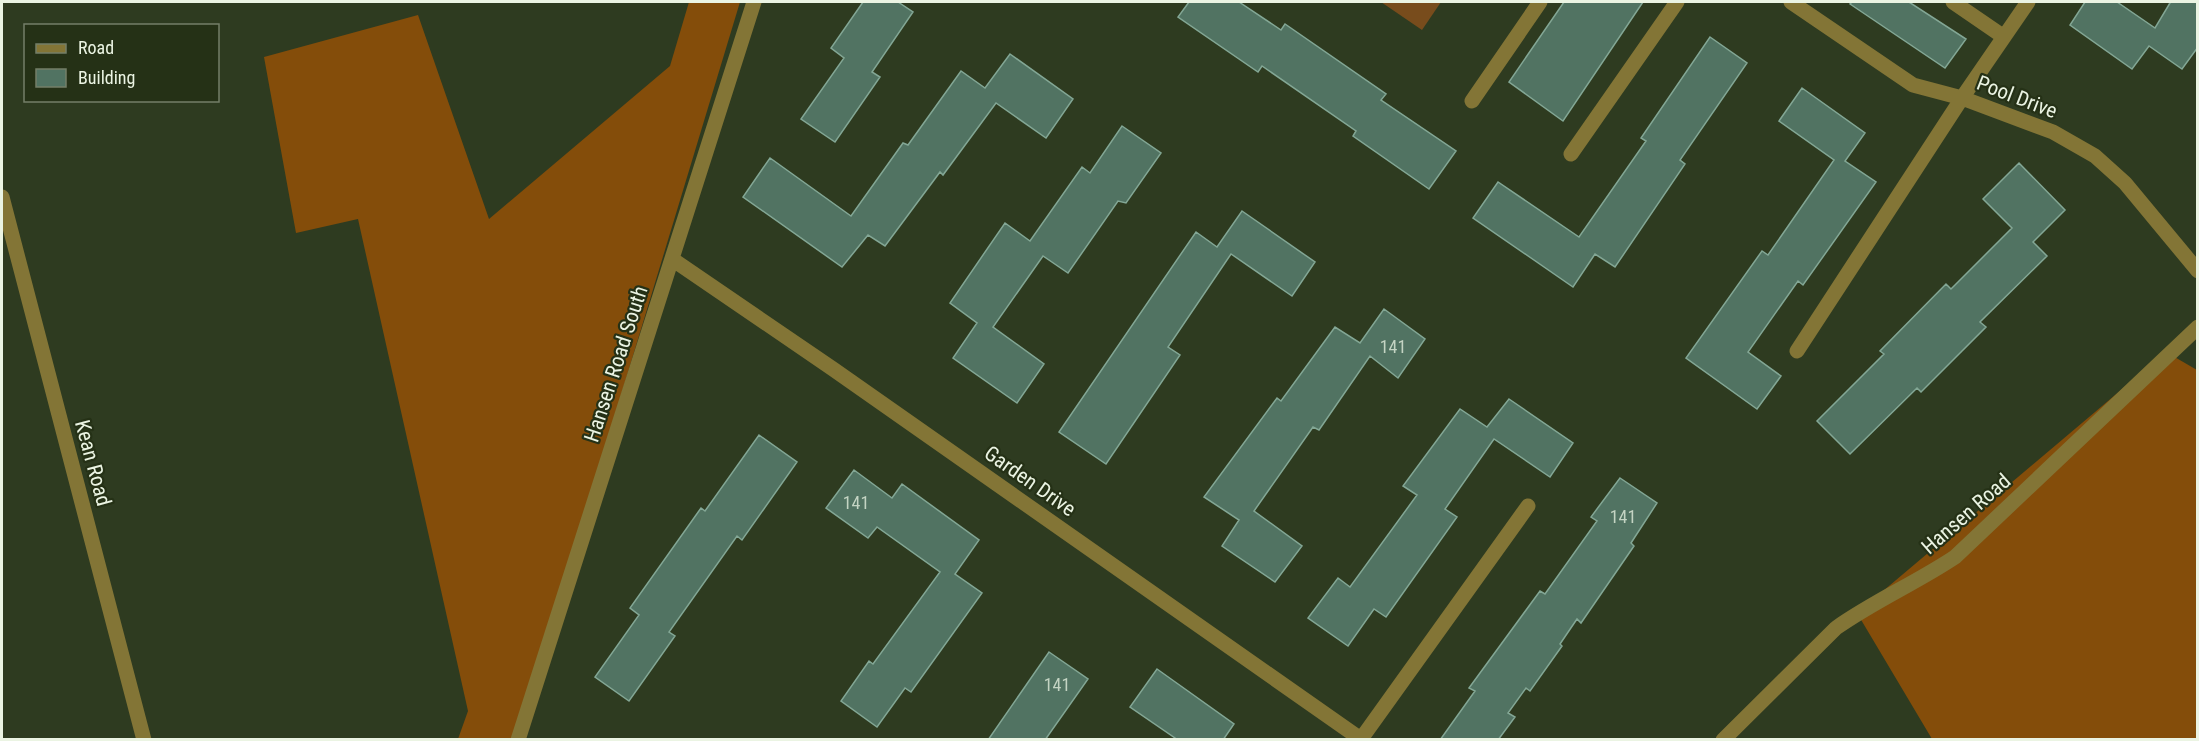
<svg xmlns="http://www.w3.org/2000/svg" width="2199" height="741" font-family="'Roboto Condensed',sans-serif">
	<rect width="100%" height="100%" fill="#2e3b20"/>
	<path fill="#784c1c" d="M1381,2H1441L1422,30Z"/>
	<path fill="#844d0a" d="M689,2H740L517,739H458L468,711L358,219L296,233L264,57L418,15L489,219L670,66Z
		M2166,352L2197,370V739H1932L1857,613Z"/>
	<path fill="#517362" stroke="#83a795" stroke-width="1.5" d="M863,2H898L913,12L872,72L880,77L835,142L801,119L844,58L831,48Z
		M1189,2H1239L1281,30L1285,24L1386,94L1381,100L1456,151L1429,189L1353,136L1356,131L1262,66L1258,72L1178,17Z
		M1564,2H1643L1563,121L1509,82Z
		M1852,2H1909L1966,39L1945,68L1850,4Z
		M2085,2H2117L2155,28L2170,3L2168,2H2198V47L2182,69L2149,46L2132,69L2070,25Z
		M1710,37L1747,63L1680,160L1685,164L1615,267L1595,254L1573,287L1473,218L1498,182L1579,237L1646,141L1641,138Z
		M1010,54L1073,99L1046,138L996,103L943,175L940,172L885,246L868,235L842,267L743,197L770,158L851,216L903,143L908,145L961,71L985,88Z
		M1802,88L1865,133L1845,161L1876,182L1803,285L1798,281L1748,352L1781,376L1757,409L1686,358L1762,251L1768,255L1834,160L1779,121Z
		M1122,126L1161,153L1126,203L1118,201L1068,273L1043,256L993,327L1044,364L1017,403L953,358L977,323L950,303L1005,223L1030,241L1082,167L1090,173Z
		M2019,163L2065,210L2033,242L2047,256L1980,322L1986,327L1921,392L1917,388L1850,454L1817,421L1884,354L1880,351L1946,284L1951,289L2012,228L1983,199Z
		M1242,211L1315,262L1292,296L1231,254L1168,347L1180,355L1106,464L1059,432L1196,232L1217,247Z
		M1384,309L1425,339L1398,378L1370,356L1319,430L1313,427L1254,511L1302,546L1275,582L1222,546L1239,520L1204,497L1277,398L1281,401L1335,327L1360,343Z
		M1509,399L1573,443L1550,477L1494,439L1445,509L1457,517L1386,617L1374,609L1348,646L1308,618L1338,578L1350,587L1417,495L1403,486L1460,409L1487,427Z
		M759,435L797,462L742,540L737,536L669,632L675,636L629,701L595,677L639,615L630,608L701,508L705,511Z
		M854,470L892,498L902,484L979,540L955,574L982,593L911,692L905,688L877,727L841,701L869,661L873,664L940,572L877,527L868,538L826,508Z
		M1620,478L1657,503L1631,543L1634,546L1581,623L1577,619L1560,644L1562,646L1530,691L1526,688L1508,713L1515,717L1498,740H1440L1475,691L1469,688L1540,591L1545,594L1597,521L1591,517Z
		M1049,652L1088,679L1045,740H988Z
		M1157,669L1234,724L1223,740H1178L1130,707Z"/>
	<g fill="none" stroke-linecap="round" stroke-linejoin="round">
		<path stroke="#837536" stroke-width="15" d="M1791,2L1913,85L1962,98L2053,132L2095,156L2125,183L2198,271
			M1953,2L2004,37
			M1472,101L1540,2
			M1571,154L1677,2
			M2,197L144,740
			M672,259L833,369L1362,740
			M1797,351L1962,98L2028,2
			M1361,739L1528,506
			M518,740L754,2
			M1723,740L1836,628C1874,601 1916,583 1955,557L2198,327"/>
	</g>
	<g text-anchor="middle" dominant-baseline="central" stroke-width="4.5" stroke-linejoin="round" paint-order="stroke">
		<g font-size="18" fill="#c4d4c3">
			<text x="1393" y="346">141</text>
			<text x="856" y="502">141</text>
			<text x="1623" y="516">141</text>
			<text x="1057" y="684">141</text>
		</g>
		<g font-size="21" fill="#ebf4e3" stroke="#253116">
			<text transform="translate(2017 97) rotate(21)">Pool Drive</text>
			<text transform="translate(616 364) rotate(-72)">Hansen Road South</text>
			<text transform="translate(93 463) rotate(75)">Kean Road</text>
			<text transform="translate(1030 481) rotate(35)">Garden Drive</text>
			<text transform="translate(1966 514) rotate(-41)">Hansen Road</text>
		</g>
	</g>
	<rect width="2199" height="741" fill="none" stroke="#ebf4e3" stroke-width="6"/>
	<rect x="24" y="24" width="195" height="78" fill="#253116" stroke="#747f68" stroke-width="1.5"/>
	<rect x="36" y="44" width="30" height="9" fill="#837536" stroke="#747f68" stroke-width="1.5"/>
	<text x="78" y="54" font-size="18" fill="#ebf4e3">Road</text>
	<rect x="36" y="69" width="30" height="18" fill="#517362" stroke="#747f68" stroke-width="1.5"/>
	<text x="78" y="84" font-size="18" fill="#ebf4e3">Building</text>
</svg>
